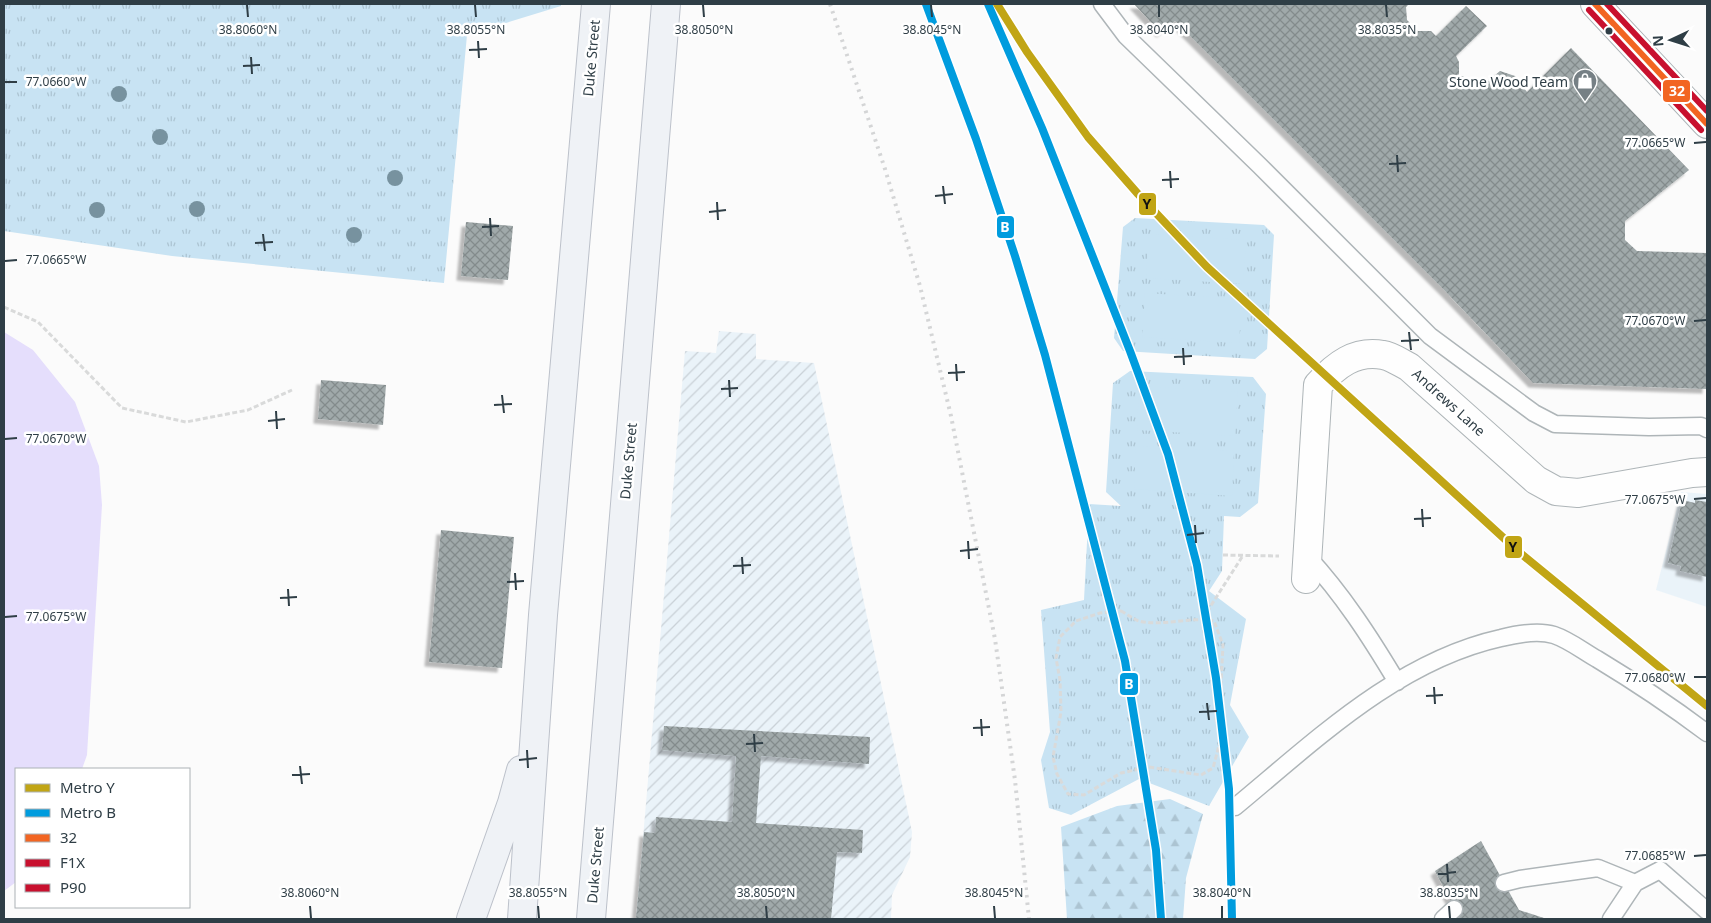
<svg xmlns="http://www.w3.org/2000/svg" width="1711" height="923" font-family="'Noto Sans',sans-serif">
	<defs>
		<pattern id="industrial-furrows" width="10" height="10" patternUnits="userSpaceOnUse" patternTransform="scale(1.25)"><rect width="10" height="10" fill="#eaf3f9"/><path d="M-1 1l2-2M0 10L10 0M9 11l2-2" fill="none" stroke="#c9d1d7"/></pattern>
		<pattern id="forest-firs" width="22" height="20" patternUnits="userSpaceOnUse" patternTransform="scale(1.25)"><rect width="22" height="20" fill="#c8e3f3"/><path d="M5 1l3.5 6h-7zM16 11l3.5 6h-7z" fill="#acc4d2"/></pattern>
		<pattern id="park-tufts" width="24" height="20" patternUnits="userSpaceOnUse" patternTransform="scale(1.25)"><rect width="24" height="20" fill="#c8e3f3"/><path d="M3 7l-1-3M5 7V3M7 7l1-3M15 17l-1-3M17 17v-4M19 17l1-3" fill="none" stroke="#acc4d2"/></pattern>
		<pattern id="building-cross-hatch" width="8" height="8" patternUnits="userSpaceOnUse" patternTransform="scale(1.25)"><rect width="8" height="8" fill="#a0a9aa"/><path d="M0 0l8 8M0 8l8-8" fill="none" stroke="#838b8c"/></pattern>
		<filter id="shadow"><feDropShadow dx="-4.5" dy="4.5" stdDeviation="1" flood-color="#0004"/></filter>
	</defs>
	<rect width="100%" height="100%" fill="#fbfbfb"/>
	<path fill="#eaf3f9" d="M1681,492L1707,494V607L1656,590Z"/>
	<path fill="url(#industrial-furrows)" d="M719,331L756,334V359L814,363L912,832L910,857L892,895L891,919H636L685,351L716,353Z"/>
	<path fill="url(#forest-firs)" d="M1170,799L1203,814L1186,878L1183,919H1067L1061,827L1117,806Z"/>
	<path fill="url(#park-tufts)" d="M4,4H561V6L467,35L444,283L172,256L4,231Z
		M1135,218L1264,225L1274,235L1267,349L1255,359L1123,351L1114,338L1123,227Z
		M1130,371L1253,377L1266,394L1258,503L1240,517L1224,516L1222,571L1209,591L1246,619L1230,705L1249,737L1209,806L1139,779L1071,815L1049,808L1041,760L1050,732L1041,610L1084,600L1089,504L1121,506L1106,492L1113,383Z"/>
	<path fill="#c8e3f3" d="M1149,234L1246,240L1243,284L1146,278Z
		M1145,293L1242,299L1239,343L1142,337Z
		M1139,386L1238,392L1235,436L1137,430Z
		M1136,446L1234,451L1232,496L1134,489Z"/>
	<path fill="#e5defc" d="M4,332L33,350L75,402L99,466L102,505L87,755L82,769H16V882L4,891Z"/>
	<path fill="url(#building-cross-hatch)" filter="url(#shadow)" d="M1134,4H1409L1406,7L1407,20L1418,31H1431L1436,36L1466,6L1487,26L1456,56L1459,62V75L1484,85L1500,71L1515,76L1527,92L1571,48L1689,170L1625,221V240L1637,251L1707,253V389L1533,383L1446,292L1175,21L1161,33Z
		M466,222L513,226L508,280L461,276Z
		M321,380L386,385L383,425L318,419Z
		M1682,500L1695,503V500L1707,502V577L1680,571L1681,566L1668,563Z
		M441,530L514,537L502,668L429,662Z
		M664,726L870,737L869,764L761,756L756,823L863,830L862,853L837,852L831,919H636L644,832L655,833L656,817L732,822L736,756L662,750Z
		M1481,841L1519,910L1547,919H1460L1435,871Z"/>
	<g fill="none" stroke-linecap="round" stroke-linejoin="round">
		<defs>
			<path id="service" d="M1102,4L1126,36L1260,166L1430,336L1534,413L1555,424L1649,427L1701,426L1707,429
				M1307,556C1343,595 1370,637 1397,682
				M1235,807C1315,741 1397,661 1501,638C1517,634 1538,630 1554,635C1569,640 1583,651 1597,659C1635,682 1671,706 1707,733
				M1504,883L1520,879L1598,868L1635,883
				M1443,919L1454,909
				M1611,919L1635,883L1660,870L1707,911"/>
			<path id="minor" d="M1306,579L1318,385C1336,365 1355,350 1383,355C1391,356 1401,363 1409,367L1536,480L1556,491L1578,493L1692,473L1707,472"/>
			<path id="tertiary" d="M1595,4L1707,124"/>
			<path id="primary" d="M471,919L512,803L521,770
				M522,919L543,615L596,4
				M591,919L666,4"/>
		</defs>
		<use href="#service" stroke="#aeb5b8" stroke-width="19"/>
		<use href="#minor" stroke="#aeb5b8" stroke-width="30"/>
		<use href="#tertiary" stroke="#aeb5b8" stroke-width="30"/>
		<use href="#primary" stroke="#bcc1ca" stroke-width="30"/>
		<path stroke="#d9dada" stroke-width="3" stroke-dasharray="5 2.5" stroke-linecap="butt" d="M4,307L38,322L122,408L186,422L248,410L292,390
			M1223,555L1279,556
			M1121,611C1127,614 1133,619 1139,621C1163,627 1190,616 1214,621L1223,645L1221,683L1216,719L1220,742L1213,768L1201,775L1149,767L1121,773L1084,795L1068,794L1057,774L1053,757L1061,712L1060,680L1056,658L1060,637L1076,621L1100,613Z
			M1203,618L1242,557"/>
		<use href="#service" stroke="#fefefe" stroke-width="16"/>
		<use href="#minor" stroke="#fefefe" stroke-width="28"/>
		<use href="#tertiary" stroke="#fefefe" stroke-width="28"/>
		<use href="#primary" stroke="#eff2f6" stroke-width="28"/>
		<path stroke="#d4d5d6" stroke-width="4" stroke-dasharray="2.5 5" stroke-linecap="butt" d="M830,4L885,169L920,286L951,416L995,639L1015,780L1029,919"/>
		<defs>
			<path id="bus-1" d="M1595,4L1707,124"/>
			<path id="bus-2" d="M1589,10L1701,130"/>
			<path id="bus-3" d="M1607,4L1707,111"/>
		</defs>
		<use href="#bus-1" stroke="#fff" stroke-width="10"/>
		<use href="#bus-2" stroke="#fff" stroke-width="10"/>
		<use href="#bus-3" stroke="#fff" stroke-width="10"/>
		<use href="#bus-1" stroke="#f26522" stroke-width="6"/>
		<use href="#bus-2" stroke="#c8102e" stroke-width="6"/>
		<use href="#bus-3" stroke="#c8102e" stroke-width="6"/>
		<defs>
			<path id="metro-1" d="M997,4L1027,52L1088,137L1138,194L1207,267L1519,552L1707,706"/>
			<path id="metro-2" d="M926,4L976,139L1015,256L1045,355L1125,661L1156,850L1161,919
				M988,4L1042,128L1130,351L1168,454L1197,565L1216,678L1229,789L1232,919"/>
		</defs>
		<use href="#metro-1" stroke="#fff" stroke-width="11"/>
		<use href="#metro-2" stroke="#fff" stroke-width="11"/>
		<use href="#metro-1" stroke="#c1a515" stroke-width="8"/>
		<use href="#metro-2" stroke="#009cde" stroke-width="8"/>
	</g>
	<g fill="#77929f">
		<circle cx="119" cy="94" r="8"/>
		<circle cx="160" cy="137" r="8"/>
		<circle cx="395" cy="178" r="8"/>
		<circle cx="197" cy="209" r="8"/>
		<circle cx="97" cy="210" r="8"/>
		<circle cx="354" cy="235" r="8"/>
	</g>
	<path fill="none" stroke="#2f3e46" stroke-width="2" d="M247,5L248,17M475,5L476,17M703,5L704,17M931,5L932,17M1159,5V17M1386,5L1387,17M478,41L479,58M469,50L487,49M251,57L252,74M243,66L260,65M5,82H17M1694,143L1706,142M1397,155L1398,172M1389,164L1406,163M1170,171L1171,188M1162,180L1179,179M943,186L945,204M935,196L953,194M717,202L718,220M709,212L726,210M490,218L491,236M482,227L499,226M263,234L265,251M255,243L273,242M5,261L17,260M1694,321L1706,320M1409,332L1411,350M1401,341L1419,340M1183,348L1184,365M1174,357L1192,356M956,364L957,381M948,373L965,372M729,380L730,397M721,389L738,388M502,395L504,413M494,405L512,404M276,411L277,429M268,421L285,419M5,439L17,438M1694,499L1706,498M1422,509L1423,527M1414,519L1431,518M1195,525L1196,543M1187,535L1204,533M968,541L969,559M960,551L978,549M742,557L743,574M733,566L751,565M515,573L516,590M507,582L524,581M288,589L289,606M280,598L297,597M5,617L17,616M1694,677H1706M1434,687L1435,704M1426,696L1443,695M1207,703L1209,720M1199,712L1217,711M981,719L982,736M973,728L990,727M754,734L755,752M746,744L763,743M527,750L528,768M519,760L537,758M300,766L302,784M292,775L310,774M1694,856L1706,855M1447,864L1448,882M1438,874L1456,872M310,906L311,918M538,906L539,918M766,906L767,918M994,906L995,918M1222,906V918M1449,906L1450,918"/>
	<defs>
		<symbol id="shop-pin" viewBox="-11 -11 22 30"><path d="M0 17L-7.5 6A9.5 9.5 0 1 1 7.5 6Z" fill="#768085" stroke="#fff"/><path d="M-5-2.5h2.3a2.7 3.5 0 0 1 5.4 0H5L5.5 6h-11ZM-1.5-2.5h3a1.5 2.3 0 0 0-3 0Z" fill="#fff"/></symbol>
	</defs>
	<g fill-rule="evenodd">
		<use href="#shop-pin" x="1571" y="67" width="28" height="38"/>
	</g>
	<circle fill="#2f3e46" stroke="#fff" stroke-width="2" cx="1609" cy="31" r="4.5"/>
	<g text-anchor="middle" dominant-baseline="central" stroke-width="5" stroke-linejoin="round" paint-order="stroke">
		<g font-size="14" fill="#2f3e46" stroke="#fff">
			<text transform="translate(591 58) rotate(-85)">Duke Street</text>
			<text transform="translate(1449 402) rotate(42)">Andrews Lane</text>
			<text transform="translate(628 461) rotate(-85)">Duke Street</text>
			<text transform="translate(595 865) rotate(-85)">Duke Street</text>
		</g>
		<g font-size="14" fill="#2f3e46" stroke="#fff" text-anchor="end">
			<text x="1568" y="81">Stone Wood Team</text>
		</g>
	</g>
	<g font-size="12" text-anchor="middle" fill="#2f3e46" stroke="#fff" stroke-width="5" stroke-linejoin="round" paint-order="stroke">
		<text x="248" y="34">38.8060°N</text>
		<text x="476" y="34">38.8055°N</text>
		<text x="704" y="34">38.8050°N</text>
		<text x="932" y="34">38.8045°N</text>
		<text x="1159" y="34">38.8040°N</text>
		<text x="1387" y="34">38.8035°N</text>
		<text x="56" y="86">77.0660°W</text>
		<text x="1655" y="147">77.0665°W</text>
		<text x="56" y="264">77.0665°W</text>
		<text x="1655" y="325">77.0670°W</text>
		<text x="56" y="443">77.0670°W</text>
		<text x="1655" y="504">77.0675°W</text>
		<text x="56" y="621">77.0675°W</text>
		<text x="1655" y="682">77.0680°W</text>
		<text x="1655" y="860">77.0685°W</text>
		<text x="310" y="897">38.8060°N</text>
		<text x="538" y="897">38.8055°N</text>
		<text x="766" y="897">38.8050°N</text>
		<text x="994" y="897">38.8045°N</text>
		<text x="1222" y="897">38.8040°N</text>
		<text x="1449" y="897">38.8035°N</text>
	</g>
	<g stroke="#fff" stroke-width="2">
		<rect x="1662" y="79" width="29" height="24" rx="5" fill="#f26522"/>
		<rect x="1138" y="192" width="19" height="24" rx="5" fill="#c1a515"/>
		<rect x="996" y="215" width="19" height="24" rx="5" fill="#009cde"/>
		<rect x="1504" y="535" width="19" height="24" rx="5" fill="#c1a515"/>
		<rect x="1119" y="672" width="20" height="24" rx="5" fill="#009cde"/>
	</g>
	<g font-size="14" text-anchor="middle" font-weight="bold" fill="#fff">
		<text x="1677" y="96">32</text>
		<text x="1005" y="232">B</text>
		<text x="1129" y="689">B</text>
	</g>
	<g font-size="14" text-anchor="middle" font-weight="bold" fill="#111">
		<text x="1147" y="209">Y</text>
		<text x="1513" y="552">Y</text>
	</g>
	<rect width="1711" height="923" fill="none" stroke="#2f3e46" stroke-width="10"/>
	<rect x="15" y="768" width="175" height="140" fill="#ffffff" stroke="#acb2b5"/>
	<rect x="25" y="784" width="25" height="8" fill="#c1a515" stroke="#acb2b5"/>
	<text x="60" y="793" font-size="15" fill="#2f3e46">Metro Y</text>
	<rect x="25" y="809" width="25" height="8" fill="#009cde" stroke="#acb2b5"/>
	<text x="60" y="818" font-size="15" fill="#2f3e46">Metro B</text>
	<rect x="25" y="834" width="25" height="8" fill="#f26522" stroke="#acb2b5"/>
	<text x="60" y="843" font-size="15" fill="#2f3e46">32</text>
	<rect x="25" y="859" width="25" height="8" fill="#c8102e" stroke="#acb2b5"/>
	<text x="60" y="868" font-size="15" fill="#2f3e46">F1X</text>
	<rect x="25" y="884" width="25" height="8" fill="#c8102e" stroke="#acb2b5"/>
	<text x="60" y="893" font-size="15" fill="#2f3e46">P90</text>
	<g transform="translate(1671 40) rotate(266)" stroke="#ffffff" stroke-width="4" paint-order="stroke">
	<path d="M0-4L9 19L0 12L-9 19Z" fill="#2f3e46"/>
	<text y="-8" font-size="14" font-weight="bold" text-anchor="middle" fill="#2f3e46">N</text>
	</g>
</svg>
